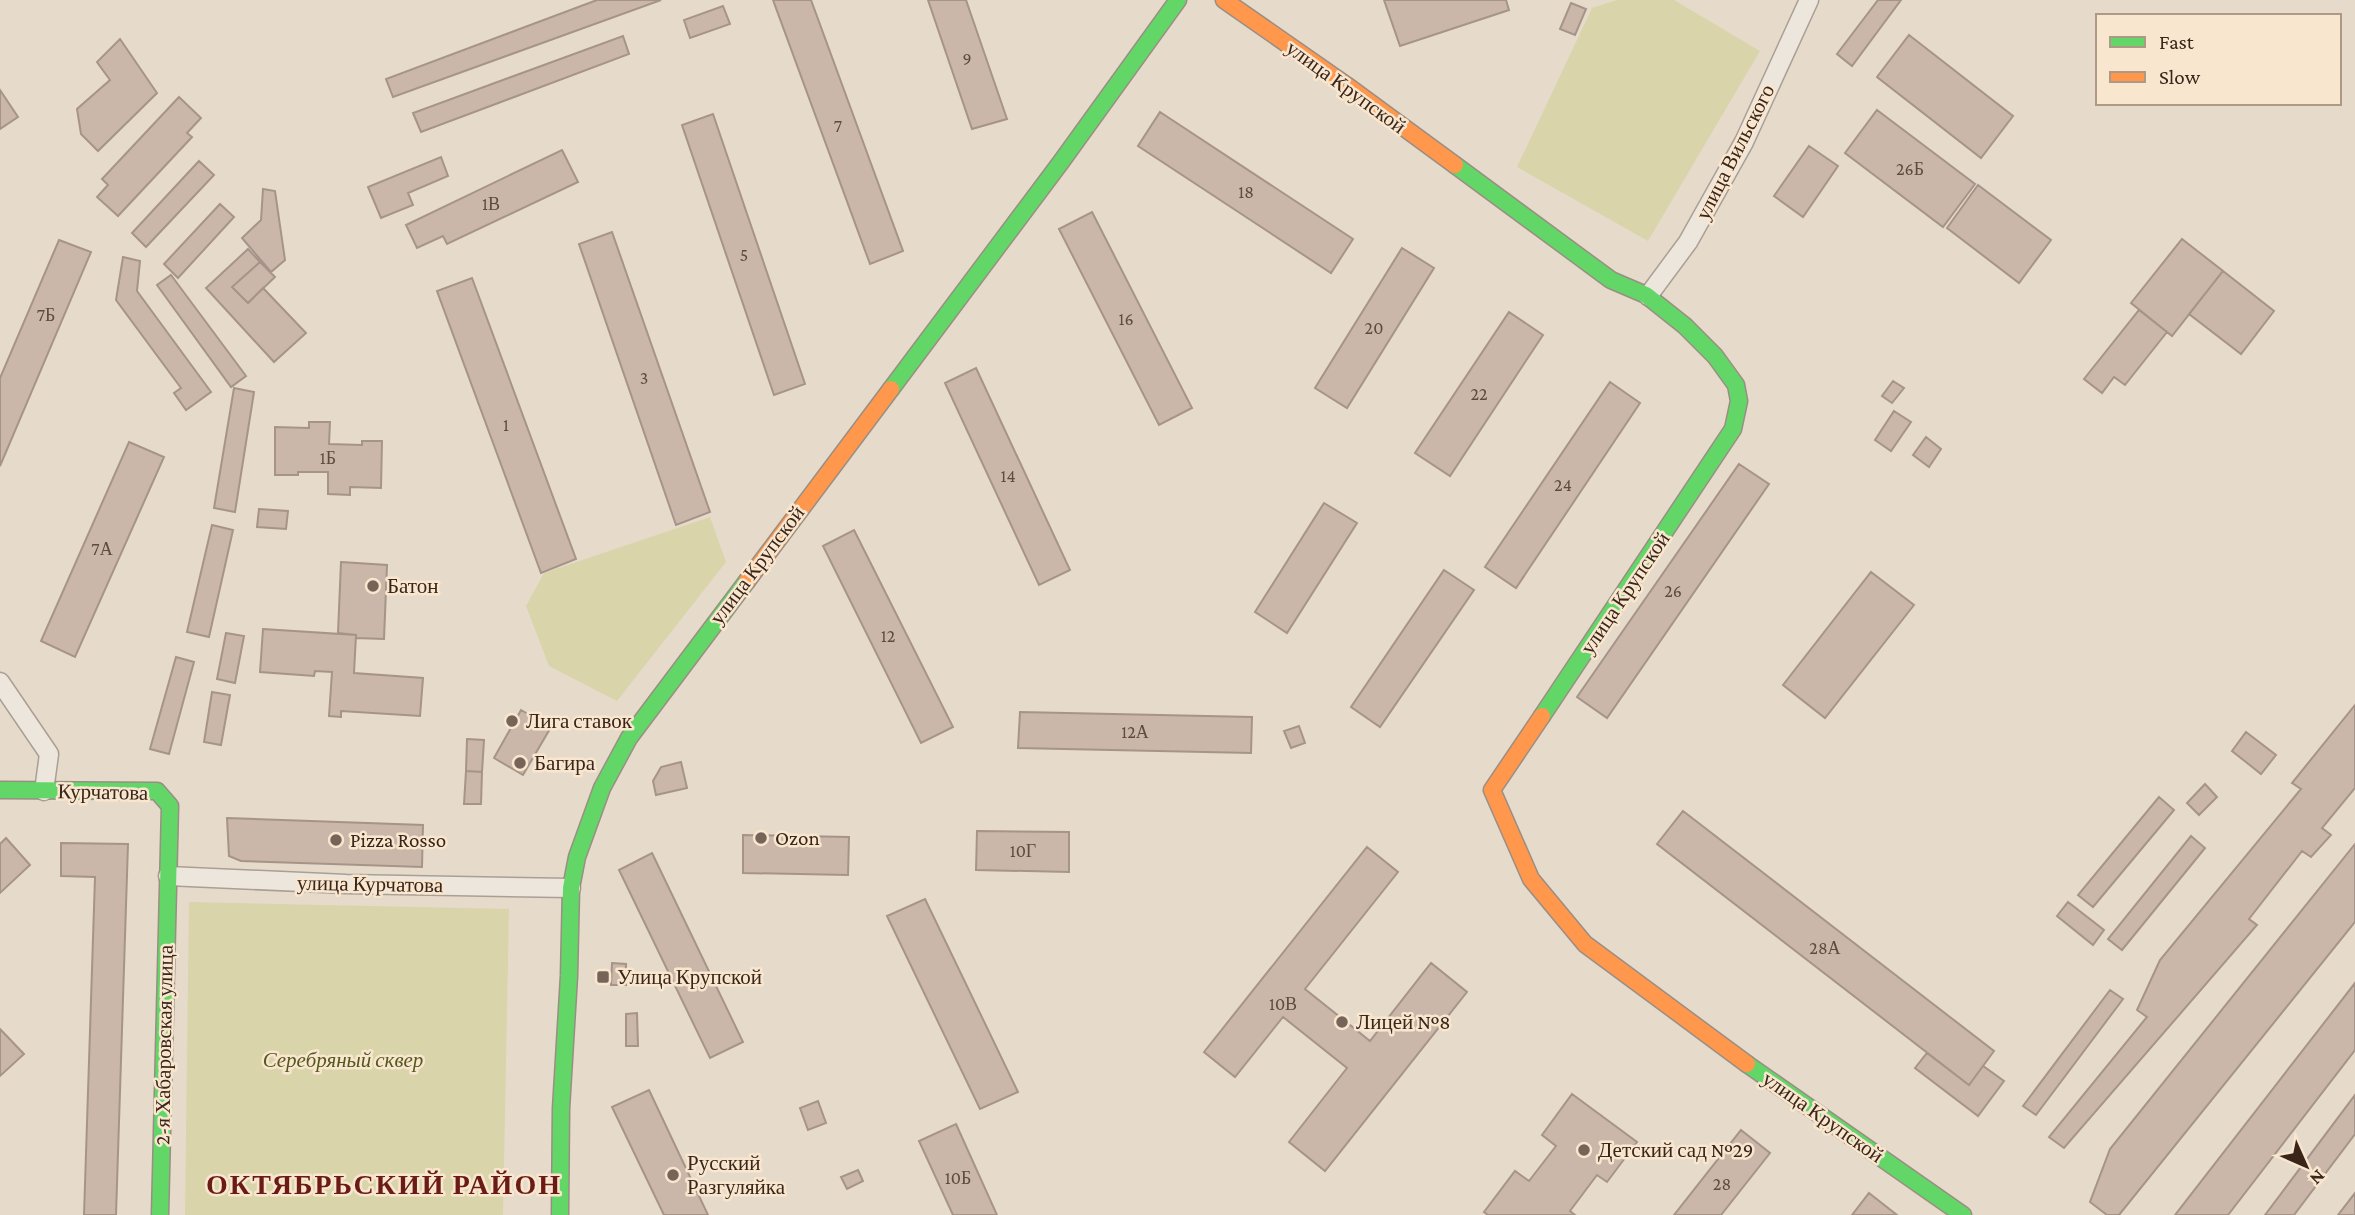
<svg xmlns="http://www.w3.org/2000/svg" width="2355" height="1215" font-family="'Crimson Pro',serif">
	<rect width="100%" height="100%" fill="#e6daca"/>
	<path fill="#dad4ab" d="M1617,0H1674L1760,51L1648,241L1517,167L1592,8Z
		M710,517L726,562L617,701L549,666L526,606L544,573Z
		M189,902L509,909L503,1215H185Z"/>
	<path fill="#cab7aa" stroke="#a69489" stroke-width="2" d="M597,0H661L393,97L386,79Z
		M773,0H811L903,251L870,264Z
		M928,0H966L1007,119L972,129Z
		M1384,0H1506L1509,10L1400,46Z
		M1878,0H1901L1852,66L1837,54Z
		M1571,3L1586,9L1575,35L1560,29Z
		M723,6L730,24L690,38L684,20Z
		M1909,35L2013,116L1981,158L1877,77Z
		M623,36L629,54L421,132L413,113Z
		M120,39L157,93L98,151L81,134L77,109L110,80L97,62Z
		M0,90L18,117L0,129Z
		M179,97L201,118L187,133L192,137L118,216L97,197L108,185L102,179Z
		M1877,110L1975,184L1943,227L1845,153Z
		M1160,112L1353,239L1331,273L1138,146Z
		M713,114L805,384L774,395L682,125Z
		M1809,146L1838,166L1803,217L1774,196Z
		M562,150L578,182L447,244L443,236L417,248L406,225Z
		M441,157L448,176L408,193L413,205L381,218L368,187Z
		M199,161L214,175L146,247L132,233Z
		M1978,185L2051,240L2019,283L1947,228Z
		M263,189L275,191L285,260L271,272L242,238L261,220Z
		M220,204L234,217L178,278L164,264Z
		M1092,212L1192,408L1159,425L1059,229Z
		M612,232L710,512L676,525L579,244Z
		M2182,239L2223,271L2172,336L2131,303Z
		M59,240L91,252L0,466V378Z
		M1402,248L1434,268L1347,408L1315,388Z
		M248,249L260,262L232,287L248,303L263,288L306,333L274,362L206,288Z
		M123,257L140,261L137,291L211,392L186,410L174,393L181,388L116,300Z
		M260,262L275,277L248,303L232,287Z
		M2223,271L2274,311L2241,354L2189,314Z
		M171,275L246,376L231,387L157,285Z
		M472,278L576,559L541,573L437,291Z
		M2139,310L2167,332L2125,385L2114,377L2102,393L2084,379Z
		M1509,312L1543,335L1450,476L1415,453Z
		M976,368L1070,570L1039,585L945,383Z
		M1893,381L1904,388L1892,403L1882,396Z
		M1610,382L1640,403L1516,588L1485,567Z
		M234,388L254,392L235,512L214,508Z
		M1894,411L1911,422L1891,451L1875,440Z
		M309,422H330L329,444L362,445V441H382L381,488L350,487V495L328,494V472H298V475H275V427L309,428Z
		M1926,437L1941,449L1929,467L1913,455Z
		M129,442L164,457L75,657L41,641Z
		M1739,464L1769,484L1607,718L1577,697Z
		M1324,503L1357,523L1287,633L1255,612Z
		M259,509L288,511L286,529L257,527Z
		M212,525L233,530L209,637L187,632Z
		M854,530L953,727L921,743L823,546Z
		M341,562L387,565L384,639L356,638V635L338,633Z
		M1444,570L1474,590L1380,727L1351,707Z
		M1871,572L1914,605L1825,718L1783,685Z
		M263,629L356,635L354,673L423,678L420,716L341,711V717L329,716L332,672L315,671L314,676L260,672Z
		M226,633L244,636L235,683L217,679Z
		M176,657L194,662L169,754L150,749Z
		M212,692L230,695L221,745L204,742Z
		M2355,705V788L2322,828L2331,835L2311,857L2302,851L2249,919L2257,925L2064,1148L2049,1137L2147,1017L2137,1010L2160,960L2301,789L2292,783Z
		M521,710L551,727L523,775L494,758Z
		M1020,712L1252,717L1251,753L1018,748Z
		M1299,726L1305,743L1291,748L1284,731Z
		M2246,732L2276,755L2261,774L2232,751Z
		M467,739L484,740L482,772L466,771Z
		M681,762L687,788L656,795L653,781L661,767Z
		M466,771L482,772L481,804H464Z
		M2205,784L2217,797L2199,815L2187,803Z
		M2159,797L2174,810L2093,907L2078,895Z
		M1683,811L1994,1051L1969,1085L1657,844Z
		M227,818L423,825L422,867L241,861L229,856Z
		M977,831L1069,832V872L976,870Z
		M743,835L849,837L848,875L743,873Z
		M2191,836L2205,848L2122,950L2108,939Z
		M6,838L30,865L0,893V844Z
		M61,843L128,844L116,1215H84L95,877L61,876Z
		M2355,844V922L2119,1215H2107L2090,1202L2110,1149Z
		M1367,847L1398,872L1305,989L1370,1041L1431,963L1467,992L1325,1171L1289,1142L1347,1068L1283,1017L1235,1077L1204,1052Z
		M652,853L743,1042L710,1058L619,870Z
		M925,899L1018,1092L980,1109L887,916Z
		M2068,902L2104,930L2093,945L2057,916Z
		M612,963L626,964V985H611Z
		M2355,983V1050L2228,1215H2175Z
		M2110,990L2123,999L2036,1115L2023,1106Z
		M637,1013L638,1046H626V1014Z
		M0,1029L24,1054L0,1076Z
		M1927,1053L1969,1085L1983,1066L2004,1081L1978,1116L1915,1068Z
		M649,1090L708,1215H664L612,1107Z
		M1572,1094L1637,1142L1607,1182L1597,1175L1570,1211L1575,1215H1488L1484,1212L1515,1171L1529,1181L1556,1146L1542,1135Z
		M2355,1095V1134L2294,1215H2265Z
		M818,1101L826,1123L808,1130L800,1108Z
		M956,1124L997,1215H953L919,1141Z
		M1741,1130L1770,1153L1721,1215H1674Z
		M858,1170L863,1181L847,1189L841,1177Z
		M1869,1193L1897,1215H1852Z
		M2355,1193V1215H2338Z"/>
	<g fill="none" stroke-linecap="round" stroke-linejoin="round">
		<defs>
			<path id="street" d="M1648,296L1688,242L1744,142L1809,0
				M0,682L49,754L44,791
				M168,876L346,884L571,888"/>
			<path id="fast" d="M1455,165L1611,280L1646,295L1685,326L1715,356L1736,385L1739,401L1733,429L1542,716
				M891,389L1061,162L1178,0
				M0,790L157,791L170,806L160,1215
				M1747,1064L1963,1215
				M560,1215L561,1109L569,976L571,888L577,857L602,788L629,738L747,581"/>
			<path id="slow" d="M1224,0L1346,85L1455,165
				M747,581L891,389
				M1542,716L1492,790L1531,879L1585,944L1747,1064"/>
		</defs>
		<use href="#street" stroke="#ab9f94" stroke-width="21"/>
		<use href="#fast" stroke="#9a8e84" stroke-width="19"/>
		<use href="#slow" stroke="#9a8e84" stroke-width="19"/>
		<use href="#street" stroke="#ede6dd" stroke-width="18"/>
		<use href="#fast" stroke="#63d668" stroke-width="16"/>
		<use href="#slow" stroke="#ff974d" stroke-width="16"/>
	</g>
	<g fill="#766458" stroke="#f9e6ce" stroke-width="2.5">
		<circle cx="373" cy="586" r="7"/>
		<circle cx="512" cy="721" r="7"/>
		<circle cx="520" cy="763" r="7"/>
		<circle cx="761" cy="838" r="7"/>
		<circle cx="336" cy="840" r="7"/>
		<rect x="596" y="970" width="14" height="14" rx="3.5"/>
		<circle cx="1342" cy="1022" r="7"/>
		<circle cx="1584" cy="1150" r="7"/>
		<circle cx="673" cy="1175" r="7"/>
	</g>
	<g text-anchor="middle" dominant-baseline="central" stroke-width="5" stroke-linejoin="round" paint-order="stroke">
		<g font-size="18" fill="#5e4a3f">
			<text x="967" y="59">9</text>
			<text x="838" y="126">7</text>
			<text x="1910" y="169">26Б</text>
			<text x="1246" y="192">18</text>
			<text x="491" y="204">1В</text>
			<text x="744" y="255">5</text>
			<text x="46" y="315">7Б</text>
			<text x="1126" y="319">16</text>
			<text x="1374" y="328">20</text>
			<text x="644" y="378">3</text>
			<text x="1479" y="394">22</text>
			<text x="506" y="425">1</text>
			<text x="328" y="458">1Б</text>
			<text x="1008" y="476">14</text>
			<text x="1563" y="485">24</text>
			<text x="102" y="549">7А</text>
			<text x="1673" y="591">26</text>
			<text x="888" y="636">12</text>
			<text x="1135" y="732">12А</text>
			<text x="1023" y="851">10Г</text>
			<text x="1825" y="948">28А</text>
			<text x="1283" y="1004">10В</text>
			<text x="958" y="1178">10Б</text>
			<text x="1722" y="1184">28</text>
		</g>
		<g font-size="21" fill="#3a251b" stroke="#f9e6ce">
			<text transform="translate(1346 87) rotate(36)">улица Крупской</text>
			<text transform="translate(1735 152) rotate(-63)">улица Вильского</text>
			<text transform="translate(757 565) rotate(-53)">улица Крупской</text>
			<text transform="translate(1625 593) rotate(-56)">улица Крупской</text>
			<text transform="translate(103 792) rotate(1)">Курчатова</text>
			<text transform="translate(370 884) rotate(1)">улица Курчатова</text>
			<text transform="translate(164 1045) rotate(-89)">2-я Хабаровская улица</text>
			<text transform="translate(1823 1117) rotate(35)">улица Крупской</text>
		</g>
		<g font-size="21" fill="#3a251b" stroke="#f9e6ce" text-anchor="start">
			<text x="387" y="586">Батон</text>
			<text x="526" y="721">Лига ставок</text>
			<text x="534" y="763">Багира</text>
			<text x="775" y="838">Ozon</text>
			<text x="350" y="840">Pizza Rosso</text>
			<text x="617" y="977">Улица Крупской</text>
			<text x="1356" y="1022">Лицей №8</text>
			<text x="1598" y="1150">Детский сад №29</text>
			<text x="687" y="1163">Русский<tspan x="687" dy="24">Разгуляйка</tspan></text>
		</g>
		<g font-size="21" font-style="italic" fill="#53591f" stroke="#f9e6ce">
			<text x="343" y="1060">Серебряный сквер</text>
		</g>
		<g font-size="28" font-weight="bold" letter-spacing="2" fill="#6b1b16" stroke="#f9e6ce">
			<text x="384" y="1184">ОКТЯБРЬСКИЙ РАЙОН</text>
		</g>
	</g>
	<rect x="2096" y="14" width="245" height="91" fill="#f9e6ce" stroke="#ad9986" stroke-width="2"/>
	<rect x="2110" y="37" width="35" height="10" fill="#63d668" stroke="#ad9986" stroke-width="2"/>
	<text x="2159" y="49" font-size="21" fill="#3a251b">Fast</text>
	<rect x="2110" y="72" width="35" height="10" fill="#ff974d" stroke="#ad9986" stroke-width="2"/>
	<text x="2159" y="84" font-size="21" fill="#3a251b">Slow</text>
	<g transform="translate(2306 1166) rotate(135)" stroke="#f9e6ce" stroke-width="5" paint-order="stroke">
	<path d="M0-5L12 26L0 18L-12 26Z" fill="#3a251b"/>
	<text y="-10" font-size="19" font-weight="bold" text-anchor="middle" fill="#3a251b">N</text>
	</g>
</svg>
